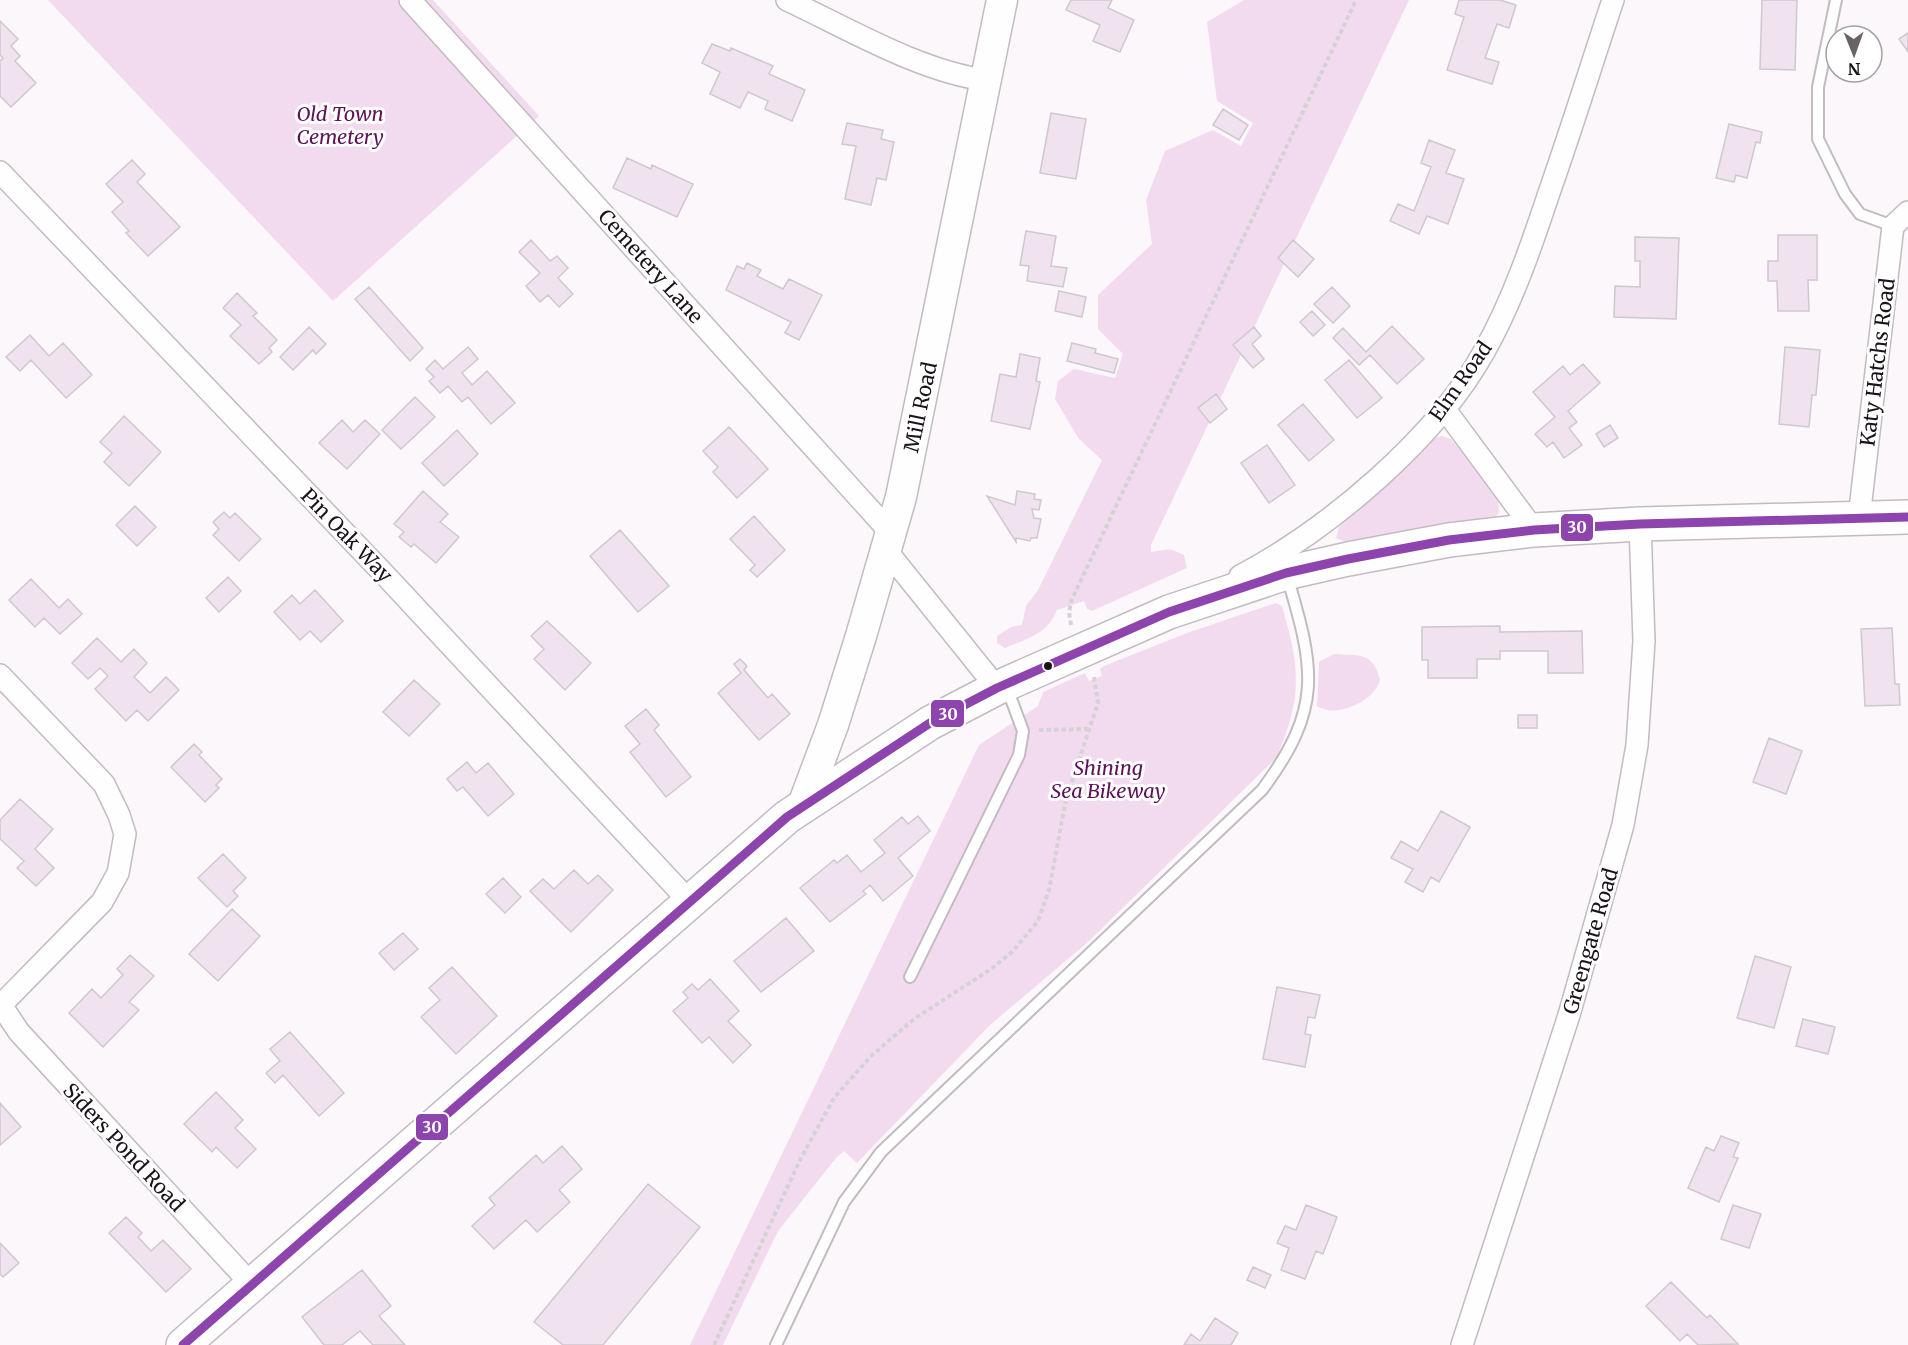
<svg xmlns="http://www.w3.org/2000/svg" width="1908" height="1345" font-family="Merriweather,serif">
	<rect width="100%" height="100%" fill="#fbf7fb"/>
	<path fill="#f3dbef" d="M48,0H433L539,116L333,301Z
		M1244,0H1409L1151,545V552L1170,549L1184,555L1187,568L1092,611L1087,609L1084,601L1057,610C1048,634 1026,639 1005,648L997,643V636L1011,627L1022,625L1026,606L1038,590L1102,460L1079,439L1055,399L1058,381L1074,369L1115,378L1123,354L1098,329V295L1152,244L1146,200L1165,151L1213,130L1241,146L1253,123L1217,101L1207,22Z
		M1442,436L1451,439L1498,494L1499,513L1494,518L1346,542L1336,538L1339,527L1433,438Z
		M1276,603L1282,606C1300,668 1303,698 1276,758L1088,942L990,1025L857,1163L844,1151L836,1158L778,1231L723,1345H690L979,745L1038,706L1043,692L1085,673L1089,681L1102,676L1100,669L1104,666L1187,633Z
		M1334,654C1359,656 1373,651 1380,680C1375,701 1336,719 1317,706L1319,662Z"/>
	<path fill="#f0e2ee" stroke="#cec9cd" stroke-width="1.5" d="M1071,0H1112L1108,8L1134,20L1120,52L1093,41L1100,25L1066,10Z
		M1459,0H1500L1516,5L1509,28L1497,24L1485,58L1499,62L1492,84L1447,70L1464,17L1455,14Z
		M1762,0H1797L1795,70L1760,69Z
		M0,21L18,39L11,46L20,56L15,61L36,83L11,107L0,96V61L3,58L0,55Z
		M1908,33V52L1899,39Z
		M712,44L730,51L731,48L773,66L769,74L805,90L792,121L765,109L768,101L748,92L740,108L710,94L720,72L702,63Z
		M1223,109L1248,125L1239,140L1213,125Z
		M1051,113L1086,119L1076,179L1040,173Z
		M847,123L883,130L881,139L894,142L886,180L877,178L871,205L845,199L856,146L842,144Z
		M1729,124L1762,132L1760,143L1756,142L1747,178L1736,175L1734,182L1716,178Z
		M1429,140L1455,150L1446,173L1464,179L1448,224L1427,216L1419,234L1390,221L1398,204L1414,211L1431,167L1421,163Z
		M627,158L651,169L652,165L693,184L677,217L613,188Z
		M132,160L145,174L137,182L180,227L148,256L126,233L129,231L112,212L123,202L106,184Z
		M1026,231L1056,236L1051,266L1067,268L1063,287L1027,281L1029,266L1020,265Z
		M1778,235H1817V280H1808L1809,311H1778L1777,281H1768V261H1778Z
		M1635,237L1679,238L1676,319L1614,317L1615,286L1640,287V261H1635Z
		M531,240L550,261L557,256L568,268L558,278L573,294L559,307L548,295L540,302L526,286L540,273L519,252Z
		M1293,240L1314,259L1298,277L1278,258Z
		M747,263L761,270L757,276L783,289L789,279L822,295L799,340L785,333L791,322L726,290L737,266L744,269Z
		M369,287L423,348L410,361L355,299Z
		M1332,287L1350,306L1333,323L1314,304Z
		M1059,291L1086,297L1082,317L1055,311Z
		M237,293L257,313L253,316L277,340L269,348L272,352L259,364L230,336L241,325L223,308Z
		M1312,311L1325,325L1313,336L1300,322Z
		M1392,326L1424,359L1397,384L1370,355L1359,365L1333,338L1343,328L1366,352Z
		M309,327L326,344L316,354L313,350L293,370L280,357Z
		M1254,327L1261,336L1252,344L1264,359L1253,368L1233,345Z
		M30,335L49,356L63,343L92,375L66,398L31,360L20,371L6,357Z
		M1072,343L1096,349L1095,353L1118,359L1114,373L1067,361Z
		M468,347L478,359L462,373L472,385L487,371L515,403L491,424L468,397L462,402L448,386L440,393L429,381L434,377L426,369L435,360L443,369Z
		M1785,347L1820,350L1816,395H1812L1809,427L1779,424Z
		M1020,354L1040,358L1036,381L1040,382L1030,429L991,421L1000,374L1016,377Z
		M1349,360L1382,398L1357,418L1325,380Z
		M1583,364L1600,383L1568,411L1577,422L1569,428L1582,445L1564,458L1553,442L1547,447L1535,434L1555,417L1533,392L1563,366L1570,375Z
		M1216,394L1227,409L1210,423L1198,408Z
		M415,397L435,417L401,449L382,430Z
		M1303,404L1334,440L1309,461L1278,425Z
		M124,416L161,452L129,486L104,462L112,453L100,442Z
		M342,420L353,432L365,420L380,434L347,469L319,443Z
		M1610,425L1618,438L1604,447L1596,434Z
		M729,427L768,469L737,498L713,472L718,467L703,451Z
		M457,430L478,454L444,486L422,463Z
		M1267,445L1295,485L1269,503L1241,463Z
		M423,491L448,514L440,522L459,537L436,563L414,544L411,547L399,537L404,532L394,524Z
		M1017,491L1035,494L1034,499L1041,500L1039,510L1032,509L1034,518L1041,519L1037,538H1031L1030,541L1016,538V542L987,496L1015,505Z
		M135,506L156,527L137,546L116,525Z
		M224,512L230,518L235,513L261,539L239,561L213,535L219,529L213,522Z
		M754,516L785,550L757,577L750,570L755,565L730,539Z
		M620,530L669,586L638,612L590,556Z
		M228,577L241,591L219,612L206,598Z
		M31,579L59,608L68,599L82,614L60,634L44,618L35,627L9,600Z
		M315,590L343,621L321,642L310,631L300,640L274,612L292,595L300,604Z
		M547,621L591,663L565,690L534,659L544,649L531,636Z
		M1500,626V632L1582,631L1583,673H1548V651H1500V659H1477V678H1428V660H1422V627Z
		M1892,628L1895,684H1899L1900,705L1865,706L1861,629Z
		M97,638L121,662L134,649L147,663L134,677L150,693L166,677L179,690L148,721L137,710L126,721L95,689L108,676L100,668L88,679L72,663Z
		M740,659L747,666L744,670L768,698L772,694L790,714L759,740L718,693L741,673L734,664Z
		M414,680L440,704L409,736L383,712Z
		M646,709L659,725L654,730L691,777L666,797L630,752L640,744L625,726Z
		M1518,715H1537V728H1518Z
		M1769,738L1802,751L1786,794L1753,782Z
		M194,744L202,752L199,755L222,779L216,785L219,788L205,802L171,767Z
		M467,762L476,773L488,763L514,794L488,816L463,787L457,791L447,779Z
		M20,799L53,829L35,849L54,868L36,886L17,868L24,861L0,839V820Z
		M1441,811L1470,827L1439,882L1431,877L1423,892L1405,882L1413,869L1391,858L1401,841L1418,851Z
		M918,816L930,831L898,858L913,876L883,901L870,885L863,891L866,894L830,922L800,888L834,860L837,863L847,855L861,872L885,853L874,840L902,817L908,824Z
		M223,854L246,878L233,891L238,896L227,907L198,878Z
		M574,870L588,884L598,875L613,890L571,932L530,891L543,879L554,889Z
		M503,878L521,897L505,913L486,894Z
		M232,909L260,936L218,981L189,954Z
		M786,918L814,951L761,992L734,961Z
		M403,933L418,949L394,970L379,953Z
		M130,955L154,976L129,1002L139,1010L103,1047L69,1013L92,989L101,998L123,975L117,969Z
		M1755,956L1791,967L1774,1028L1737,1018Z
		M452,967L497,1016L456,1054L421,1017L440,1000L429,988Z
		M710,979L739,1011L728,1021L751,1045L733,1063L709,1037L702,1043L673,1011L688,998L683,992L692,984L698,990Z
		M1277,987L1320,995L1315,1018L1308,1017L1305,1034L1311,1035L1305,1067L1263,1059Z
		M1803,1019L1835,1027L1828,1054L1796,1046Z
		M290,1032L344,1093L319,1116L283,1075L275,1083L266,1073L280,1061L270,1049Z
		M216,1092L243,1120L235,1128L256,1149L237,1168L216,1147L212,1152L184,1124Z
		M0,1103L21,1127L0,1145Z
		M1721,1136L1739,1143L1733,1157L1738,1158L1719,1202L1688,1188L1706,1147L1714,1151Z
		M562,1146L582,1169L559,1190L570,1202L537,1232L526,1220L494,1249L472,1226L495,1205L489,1198L536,1155L543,1163Z
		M648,1184L700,1227L603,1345H563L534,1322Z
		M1306,1205L1337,1217L1323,1254L1316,1251L1305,1279L1281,1270L1289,1248L1277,1243L1285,1226L1296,1230Z
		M1733,1205L1761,1214L1749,1248L1721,1239Z
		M126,1217L142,1233L138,1237L151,1251L163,1240L191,1269L166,1292L109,1233Z
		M0,1243L19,1263L3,1277L0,1274Z
		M1253,1267L1271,1275L1265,1288L1247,1280Z
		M362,1270L391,1306L379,1316L405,1345H373L360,1331L342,1345H324L302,1317Z
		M1671,1282L1707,1318L1710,1315L1738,1344L1698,1345L1687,1334L1680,1341L1646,1306Z
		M1215,1318L1238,1333L1231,1345H1184L1191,1334L1200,1341Z"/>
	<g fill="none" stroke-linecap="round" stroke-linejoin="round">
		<defs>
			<path id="lane" d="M1836,0L1818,87V139L1845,194L1860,214L1893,226
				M910,977L1019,755L1023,731L1007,688
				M776,1345L844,1202L881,1152L1262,790C1323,708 1315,670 1287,576"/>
			<path id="street" d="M410,0L891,533
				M787,0C847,28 921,72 986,80
				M0,172L385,575L689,901
				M1444,408L1534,530
				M1859,518L1893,226L1908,212
				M886,550L997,688
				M1240,576C1329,529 1436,439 1485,350C1513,300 1532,244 1550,190C1572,127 1592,63 1613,0
				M0,675L104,784L119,815L125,834L118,873L102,902L1,1005L19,1032L252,1285
				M1462,1345L1569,1015L1623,825L1637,745L1644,641L1640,524"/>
			<path id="secondary" d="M803,805L833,725L861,636L901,497L1002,0"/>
			<path id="highway" d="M183,1345L787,817L930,723L997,688L1169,612L1286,573L1348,559L1449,540L1534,530L1640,524L1908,517"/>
		</defs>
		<use href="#lane" stroke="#c2bcc1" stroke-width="14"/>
		<use href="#street" stroke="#c2bcc1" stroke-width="24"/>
		<use href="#secondary" stroke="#c2bcc1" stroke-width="33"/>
		<use href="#highway" stroke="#c2bcc1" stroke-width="36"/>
		<path stroke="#d4d2d4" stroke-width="4" stroke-dasharray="4.5 3" stroke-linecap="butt" d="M1071,625L1069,612L1072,599L1356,0
			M1039,730L1089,729
			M714,1345L801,1158L834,1098L870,1057L914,1019L991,969L1012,952L1038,921L1049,890L1066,799L1098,703L1094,677"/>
		<use href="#lane" stroke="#fefefe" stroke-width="10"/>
		<use href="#street" stroke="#fefefe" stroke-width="21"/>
		<use href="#secondary" stroke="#fefefe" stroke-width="30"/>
		<use href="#highway" stroke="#fefefe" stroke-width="33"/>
		<defs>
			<path id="bus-1" d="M183,1345L787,817L930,723L997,688L1169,612L1286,573L1348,559L1449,540L1534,530L1640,524L1908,517"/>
		</defs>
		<use href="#bus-1" stroke="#fff" stroke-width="14"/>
		<use href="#bus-1" stroke="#8e44ad" stroke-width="9"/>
	</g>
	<circle fill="#1a1319" stroke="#fff" stroke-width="2" cx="1048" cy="666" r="5"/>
	<g text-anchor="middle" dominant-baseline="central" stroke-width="6" stroke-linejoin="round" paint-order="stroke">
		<g font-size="20" font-style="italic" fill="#5d1157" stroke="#fff">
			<text x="340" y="113">Old Town<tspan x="340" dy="23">Cemetery</tspan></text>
			<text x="1108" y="767">Shining<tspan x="1108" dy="23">Sea Bikeway</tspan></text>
		</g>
		<g font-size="20" fill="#1a1319" stroke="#fff">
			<text transform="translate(651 266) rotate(48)">Cemetery Lane</text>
			<text transform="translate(1877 362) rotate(-83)">Katy Hatchs Road</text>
			<text transform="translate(1460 381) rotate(-55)">Elm Road</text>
			<text transform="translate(920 407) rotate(-78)">Mill Road</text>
			<text transform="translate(347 535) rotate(46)">Pin Oak Way</text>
			<text transform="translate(1590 941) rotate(-74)">Greengate Road</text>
			<text transform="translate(124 1147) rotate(47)">Siders Pond Road</text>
		</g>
	</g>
	<g stroke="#fff" stroke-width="2">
		<rect x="1560" y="513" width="34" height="29" rx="6" fill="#8e44ad"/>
		<rect x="930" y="699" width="35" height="29" rx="6" fill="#8e44ad"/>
		<rect x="415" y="1113" width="34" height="28" rx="6" fill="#8e44ad"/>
	</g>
	<g font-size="16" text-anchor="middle" font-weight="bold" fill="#fff">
		<text x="1577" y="533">30</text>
		<text x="948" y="720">30</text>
		<text x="432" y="1133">30</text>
	</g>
	<g transform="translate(1854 54) rotate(179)"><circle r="28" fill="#ffffff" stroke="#a3a1a3" stroke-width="1.5"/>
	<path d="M0-4.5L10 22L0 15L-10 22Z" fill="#696368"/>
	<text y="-9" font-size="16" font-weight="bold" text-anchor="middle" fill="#1a1319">N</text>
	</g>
</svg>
